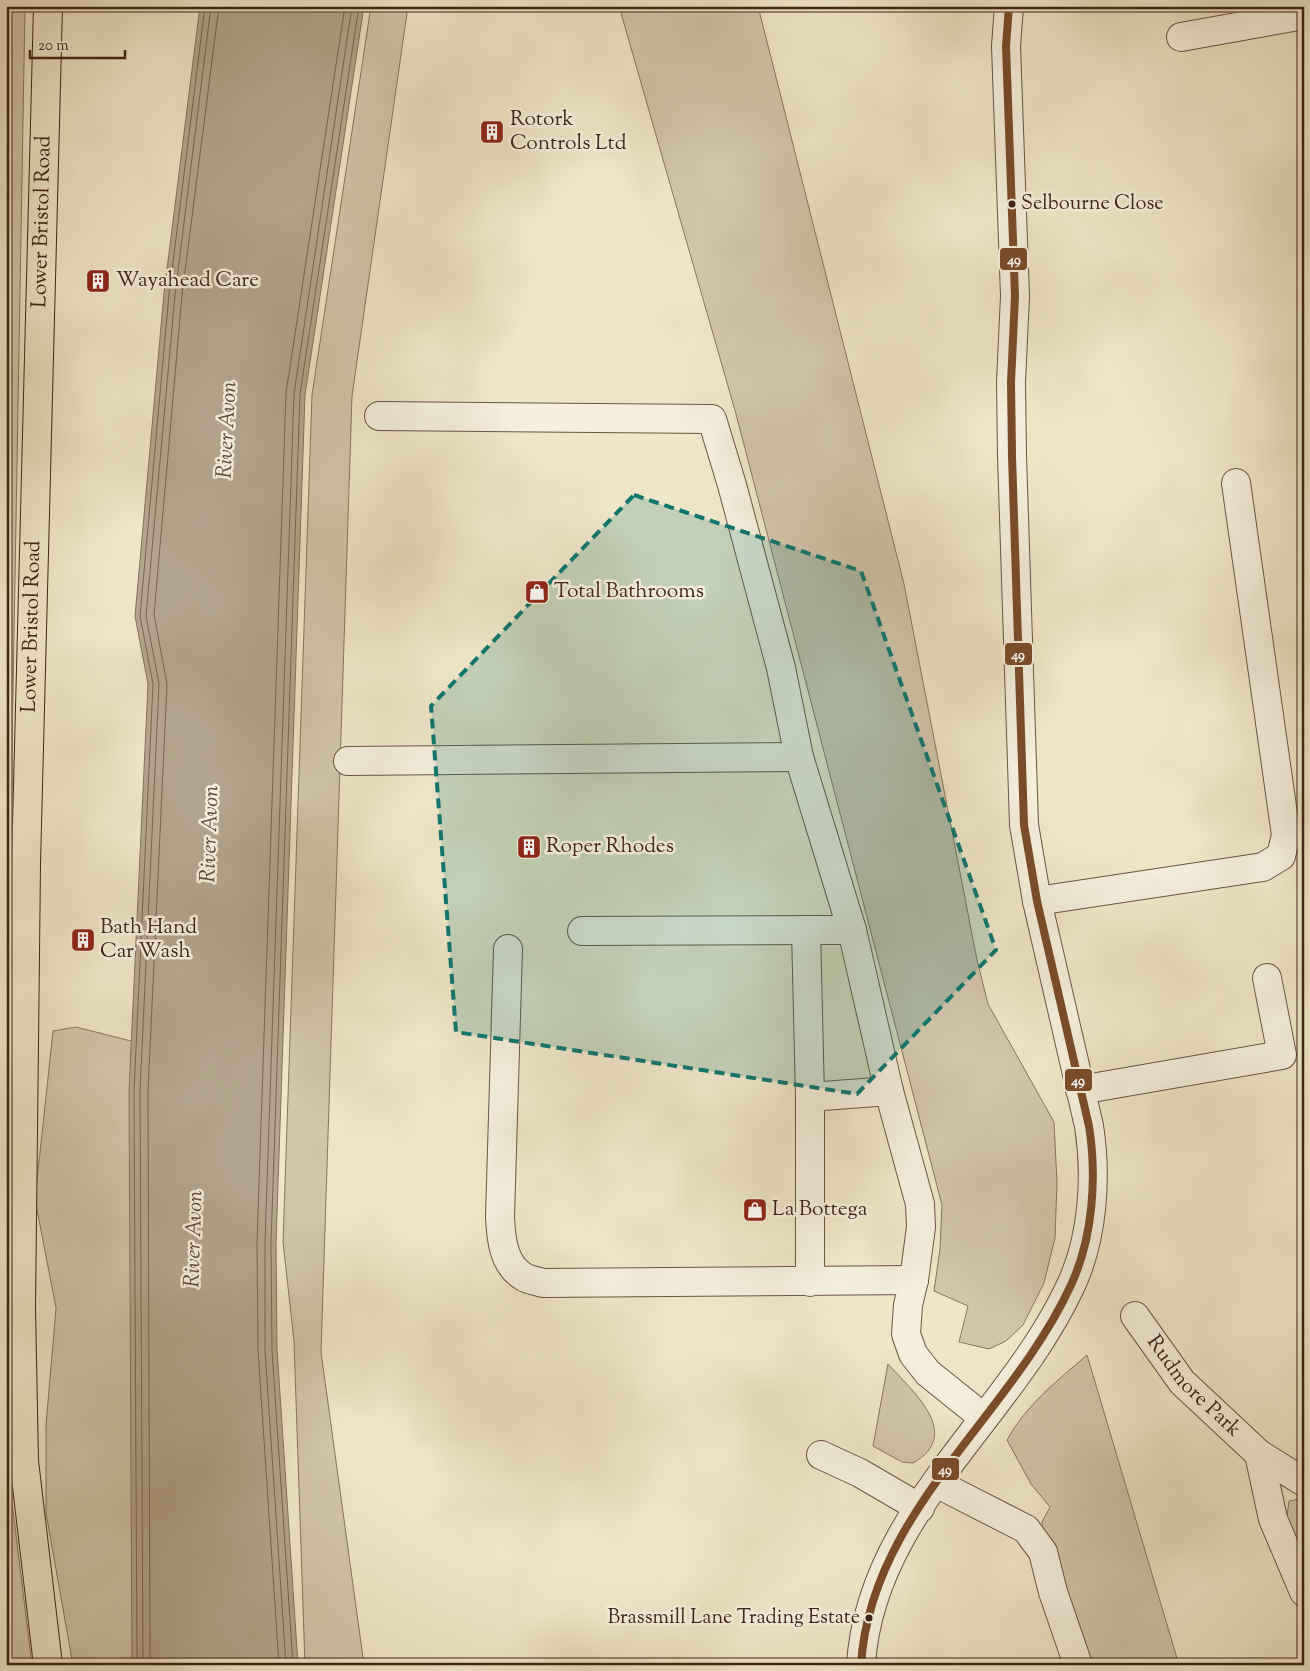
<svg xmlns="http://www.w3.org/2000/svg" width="1310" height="1671" font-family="'Sorts Mill Goudy',serif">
	<rect width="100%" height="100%" fill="#efe6c9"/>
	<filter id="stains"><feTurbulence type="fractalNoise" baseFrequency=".004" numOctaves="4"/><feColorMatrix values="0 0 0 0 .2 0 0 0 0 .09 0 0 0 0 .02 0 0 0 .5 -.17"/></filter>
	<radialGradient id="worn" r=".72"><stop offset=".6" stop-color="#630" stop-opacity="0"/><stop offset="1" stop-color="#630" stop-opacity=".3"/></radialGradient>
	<path fill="#d1c5ab" stroke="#887462" d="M6,6H25L10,864L6,1220Z
		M371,6H408L352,396L321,1352L364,1665H305L294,1341L283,1242L312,395Z
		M619,6H758L904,584L977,960L988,1004L1054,1122L1057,1183L1055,1238L1044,1283L1023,1325L1006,1341L989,1349L959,1342L968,1306L934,1291L940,1249L942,1205L736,414Z
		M76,1027L151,1046L156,1665H73L46,1513V1425L56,1308L35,1199L53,1031Z
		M1087,1355L1179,1665H1085L1043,1538L1042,1522L1050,1507L1031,1484L1007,1440C1026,1405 1057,1381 1087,1355Z
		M888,1364C912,1391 964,1434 913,1463L902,1462L873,1446Z
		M6,1371L7,1462L32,1665H6Z
		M1304,1498V1557L1287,1516L1289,1501Z"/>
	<path fill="#b3a48d" stroke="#85715f" d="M200,6H364L305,395L276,1243L277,1349L298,1665H132L129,1091L148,684L135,616L164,293Z"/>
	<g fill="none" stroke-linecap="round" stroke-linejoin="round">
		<path stroke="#796453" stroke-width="1" d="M137,1665L134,1091L153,684L140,616L169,294L205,6
			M143,1665L140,1091L159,684L146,616L175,295L211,6
			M150,1665L148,1091L167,684L154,615L182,295L219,6
			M279,1665L258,1350L257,1242L286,393L345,6
			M286,1665L265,1350V1242L294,394L352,6
			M293,1665L272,1350L271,1243L300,394L359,6"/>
		<defs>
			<g id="minor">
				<path d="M1181,37L1304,15"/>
				<path d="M379,416L712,419L732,485L781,668L799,757L852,930L889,1091L920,1204L921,1227L914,1280L908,1305L906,1334L913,1354L928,1373L984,1418"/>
				<path d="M348,761L799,757"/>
				<path d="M1037,901L1263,867L1281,856L1286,835L1236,483"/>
				<path d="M582,931L806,930"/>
				<path d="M508,949L500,1217C501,1238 503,1265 524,1277C529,1280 537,1281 543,1283L914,1280"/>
				<path d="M1080,1090L1282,1055L1267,978"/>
				<path d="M810,1097L889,1091"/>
				<path d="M810,1282V1097L806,930H852"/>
				<path id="s1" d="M1135,1316L1182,1382L1259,1454L1304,1482"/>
				<path d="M1259,1454L1273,1519L1304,1592"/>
				<path d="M821,1455L860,1473L920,1508"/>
				<path d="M936,1483L1026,1529L1043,1552L1053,1592L1078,1665"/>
				<path d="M861,1665C870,1513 1011,1416 1071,1285C1093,1238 1097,1177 1089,1126L1037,901L1024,825L1012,456L1011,382L1015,296L1006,46L1009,6"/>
			</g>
			<g id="highway">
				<path id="s2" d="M48,1665L24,1461L21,1308L26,864L48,6"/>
			</g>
		</defs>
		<use href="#minor" stroke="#6b5445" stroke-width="30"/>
		<use href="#highway" stroke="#3f2419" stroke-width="30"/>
		<use href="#minor" stroke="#f5efdc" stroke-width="28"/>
		<use href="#highway" stroke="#efe6c9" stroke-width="28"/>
		<defs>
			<path id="bus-1" d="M861,1665C870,1513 1011,1416 1071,1285C1093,1238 1097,1177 1089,1126L1037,901L1024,825L1012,456L1011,382L1015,296L1006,46L1009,6"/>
		</defs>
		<use href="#bus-1" stroke="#f5efdc" stroke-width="11"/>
		<use href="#bus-1" stroke="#7a4b2a" stroke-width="8"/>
	</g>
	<path fill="#0f766e" fill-opacity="0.2" stroke="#0f766e" stroke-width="4" stroke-dasharray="10 6" stroke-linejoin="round" d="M634,495L861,571L996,950L857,1094L456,1032L431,706Z"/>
	<defs>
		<symbol id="building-square" viewBox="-11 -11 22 22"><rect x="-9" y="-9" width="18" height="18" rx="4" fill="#8f2418" stroke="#f5efdc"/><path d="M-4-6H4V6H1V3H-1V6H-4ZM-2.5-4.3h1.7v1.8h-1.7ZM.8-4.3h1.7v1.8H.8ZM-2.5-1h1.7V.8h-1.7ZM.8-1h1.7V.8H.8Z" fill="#fff"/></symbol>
		<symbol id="shop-square" viewBox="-11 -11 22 22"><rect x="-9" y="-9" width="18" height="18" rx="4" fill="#8f2418" stroke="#f5efdc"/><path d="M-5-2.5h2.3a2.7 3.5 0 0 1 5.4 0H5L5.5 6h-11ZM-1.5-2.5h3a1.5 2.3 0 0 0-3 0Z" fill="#fff"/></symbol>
	</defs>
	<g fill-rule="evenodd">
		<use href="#building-square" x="478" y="118" width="28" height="28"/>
		<use href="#building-square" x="84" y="267" width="28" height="28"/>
		<use href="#shop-square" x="523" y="578" width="28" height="28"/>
		<use href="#building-square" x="515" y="833" width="28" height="28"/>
		<use href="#building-square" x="69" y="926" width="28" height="28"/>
		<use href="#shop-square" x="741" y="1196" width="28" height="28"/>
	</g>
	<g fill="#3f2419" stroke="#f5efdc" stroke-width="2">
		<circle cx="1012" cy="204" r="4.5"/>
		<circle cx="869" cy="1618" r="4.5"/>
	</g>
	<g text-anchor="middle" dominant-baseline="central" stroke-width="5" stroke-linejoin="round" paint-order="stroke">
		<g font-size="20" fill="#3f2419" stroke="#f5efdc" text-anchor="start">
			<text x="1021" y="204">Selbourne Close</text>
			<text x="860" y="1618" text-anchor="end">Brassmill Lane Trading Estate</text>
		</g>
		<g font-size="21" fill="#3f2419" stroke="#f5efdc" text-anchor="start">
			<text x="510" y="120">Rotork<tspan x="510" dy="24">Controls Ltd</tspan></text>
			<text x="116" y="281">Wayahead Care</text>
			<text x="554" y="592">Total Bathrooms</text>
			<text x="546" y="847">Roper Rhodes</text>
			<text x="100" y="928">Bath Hand<tspan x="100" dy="24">Car Wash</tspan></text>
			<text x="772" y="1210">La Bottega</text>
		</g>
		<g font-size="21" fill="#3f2419" stroke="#f5efdc">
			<text stroke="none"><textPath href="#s2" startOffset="1445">Lower Bristol Road</textPath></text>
			<text stroke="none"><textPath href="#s2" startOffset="1040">Lower Bristol Road</textPath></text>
			<text stroke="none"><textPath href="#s1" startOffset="92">Rudmore Park</textPath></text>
		</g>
		<g font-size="22" font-style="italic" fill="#624a3c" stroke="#f5efdc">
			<text transform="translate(228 430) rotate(-87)">River Avon</text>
			<text transform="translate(211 834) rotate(-88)">River Avon</text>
			<text transform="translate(195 1239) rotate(-88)">River Avon</text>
		</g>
	</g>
	<g stroke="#f5efdc" stroke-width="2">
		<rect x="999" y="247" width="29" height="24" rx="5" fill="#7a4b2a"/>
		<rect x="1004" y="642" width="29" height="24" rx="5" fill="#7a4b2a"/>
		<rect x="1064" y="1068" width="29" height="24" rx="5" fill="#7a4b2a"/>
		<rect x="931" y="1457" width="29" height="24" rx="5" fill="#7a4b2a"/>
	</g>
	<g font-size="14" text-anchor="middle" font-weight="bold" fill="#fff">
		<text x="1014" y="264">49</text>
		<text x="1018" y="659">49</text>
		<text x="1078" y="1085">49</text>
		<text x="945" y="1474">49</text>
	</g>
	<rect width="1310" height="1671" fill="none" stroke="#efe6c9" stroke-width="25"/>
	<rect x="8" y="8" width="1295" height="1656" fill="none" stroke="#3f2419" stroke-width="2.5"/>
	<rect x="12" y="12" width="1285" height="1646" fill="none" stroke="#3f2419"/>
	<path d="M30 50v8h95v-8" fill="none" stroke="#3f2419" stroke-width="2.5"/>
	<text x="38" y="50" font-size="15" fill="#3f2419" stroke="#f5efdc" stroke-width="4" paint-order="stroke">20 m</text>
	<rect width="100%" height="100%" filter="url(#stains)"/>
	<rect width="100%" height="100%" fill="url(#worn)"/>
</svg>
